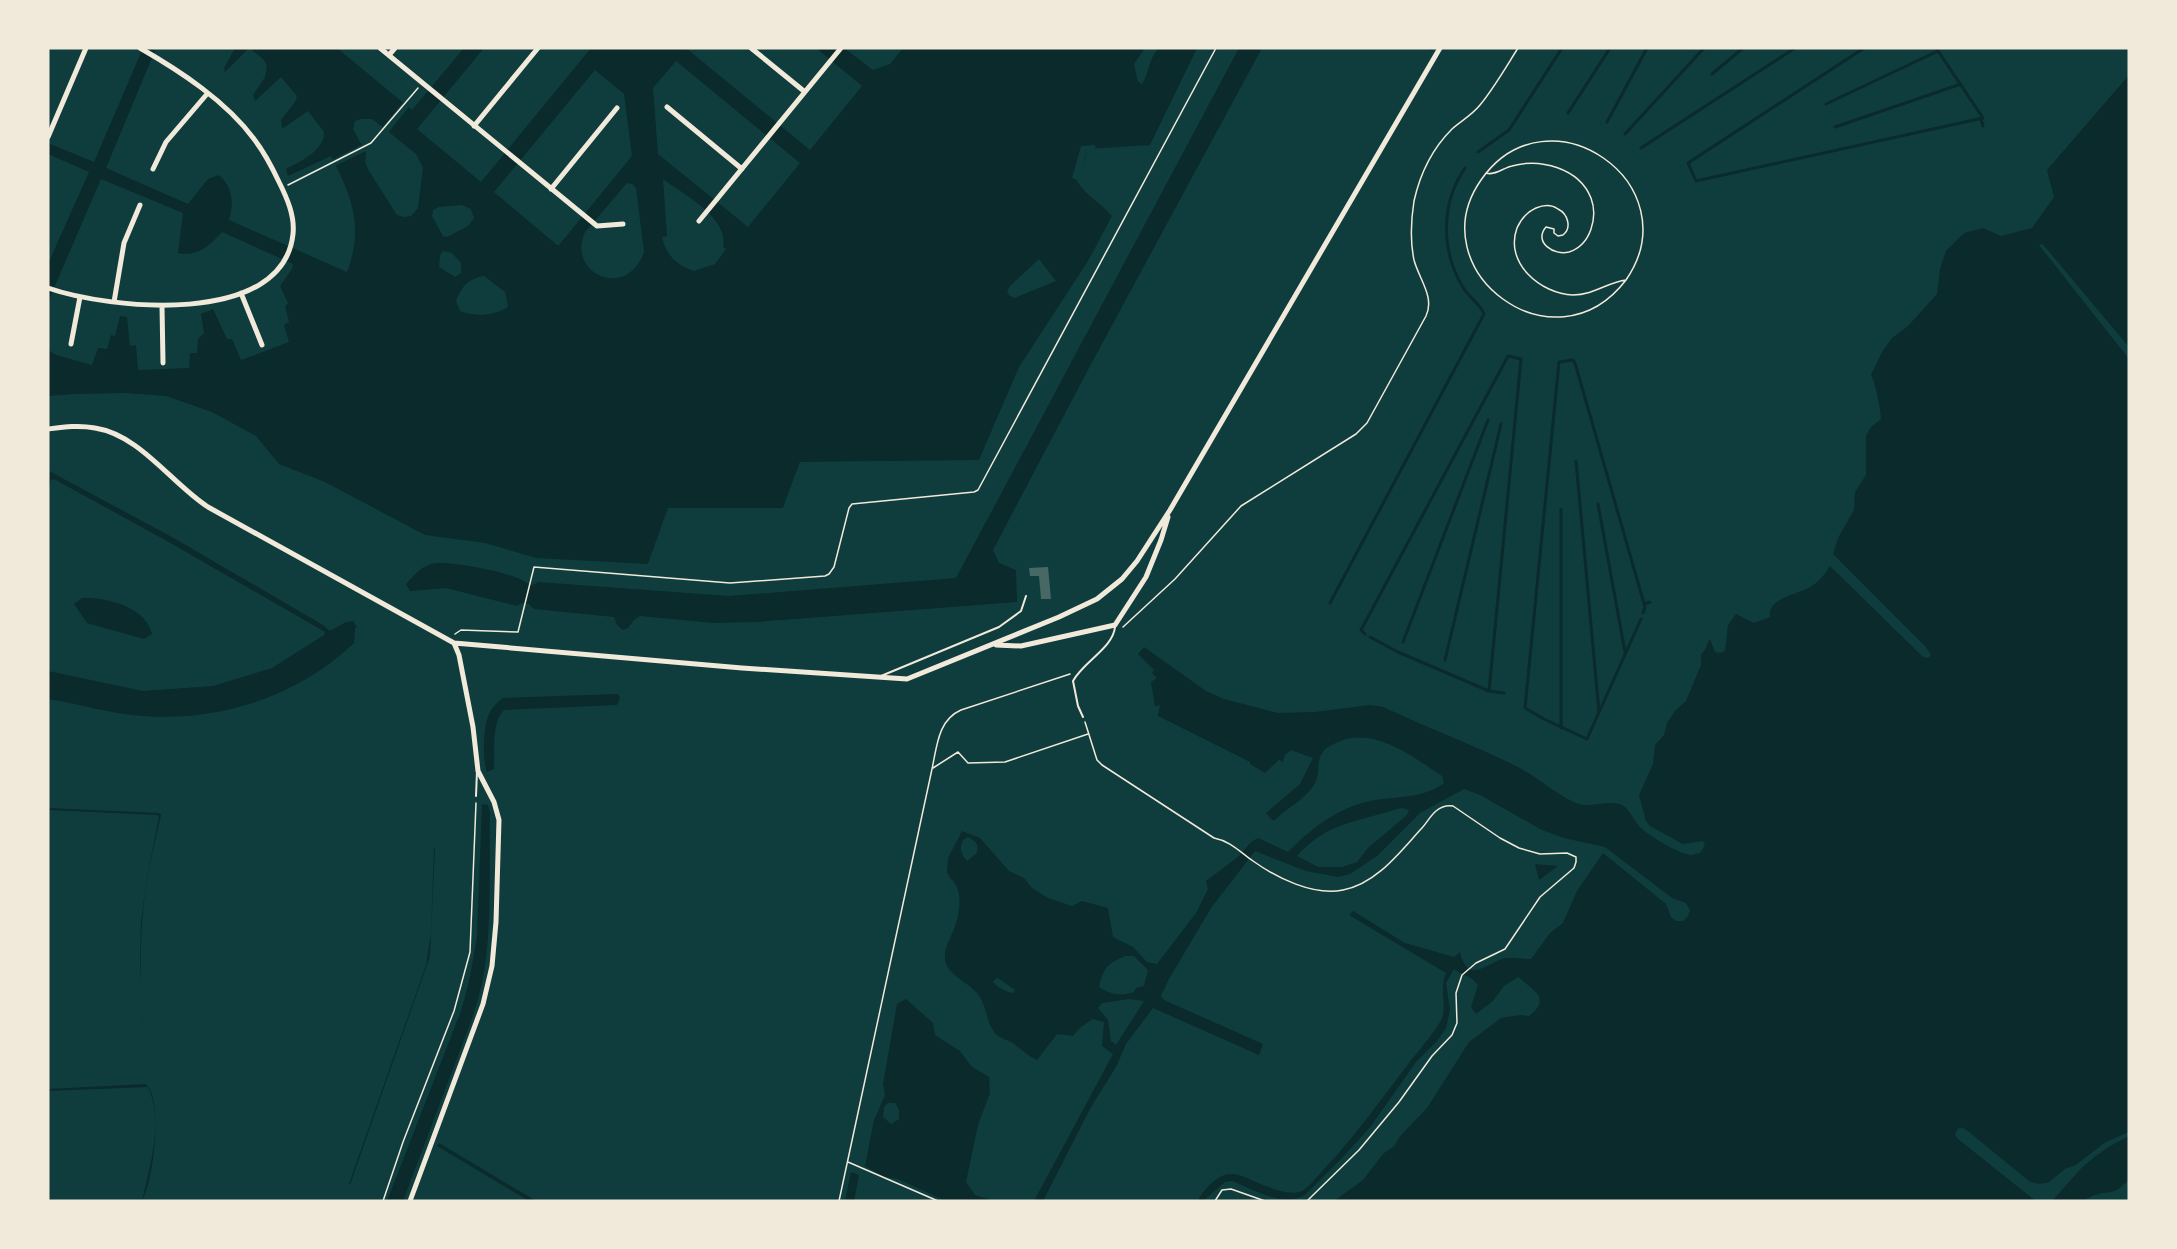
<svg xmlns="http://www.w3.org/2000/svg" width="2177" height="1249" font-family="'Playfair Display',serif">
	<rect width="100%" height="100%" fill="#0f3d3e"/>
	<path fill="#0a2a2b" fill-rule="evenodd" d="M143,48H156L106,168L188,204L208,179L219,175C233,188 234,202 229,220L347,272C364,228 352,196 331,156L288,176L286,169C300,162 325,150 324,132L308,111L282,129L281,120L295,102L297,96L281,77L255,101L253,95L265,77L267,66L264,60L250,48H337L412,110L464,48H484L417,129L481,182L591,48H686L810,150L862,86L816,48H844L873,70L890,64L903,48H1145L1134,64L1138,82L1142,84C1150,71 1148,59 1159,48H1197L1150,145L1088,149L1077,181C1086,196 1101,203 1112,216L1088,261L1019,367L979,460L800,462L783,508L668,509L648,564L536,558L485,543L425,535L325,482L279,464L256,436L212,412L166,396L126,393L75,394L48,396V350L56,355L92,365L98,348L107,349L111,335L115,336L120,316L127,317L130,346L136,345L138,370L189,368L190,353H197L198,339L204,333L201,314L213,309L227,339H232L241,360L289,342L284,325L289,322L285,306L288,303L280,286L292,269L293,264L222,232C209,246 198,257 178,253L183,213L101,179L48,302V264L89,172L48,154V143L94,162ZM676,61L800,163L748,227L658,154L653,88ZM595,70L624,94L632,156L559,245H557L494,192ZM361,119H372L390,133L416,154L423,168L418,208L411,216L404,217L397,215L369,171L365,162L366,153L353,129L355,121ZM663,179C684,195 729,217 723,247L726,249L715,264L694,271C676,265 666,255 662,237L667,236ZM627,183L632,184L636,188L644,252C627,301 566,274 585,232ZM462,205L471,209L474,218L468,226L447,237L443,236L432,216L433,210L439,207ZM443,251L452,253L461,263V273L455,277L439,267L440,255ZM1039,259L1056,281L1014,298L1009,295L1007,291L1010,286ZM484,276L505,292L508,307C494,316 475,317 460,311L456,301C462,286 468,279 484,276Z
		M235,48H249L225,72L224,68Z
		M1239,48H1262L1090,366L993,550L999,563L1016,570L1017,602L757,622L713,623L640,616L634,620L628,628L623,630L617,625L614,617L534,609L529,604L522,603L517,606L446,588L410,591L406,584C414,576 420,567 431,564C446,559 506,572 520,579C525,581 527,584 533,585L538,582L729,596L956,578Z
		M2129,75V347L2046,248L2042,244L2039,245L2129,359V1132L2102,1145L2076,1165L2065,1169L2048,1183L2039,1184L2030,1182L1968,1131L1958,1128L1955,1134L1957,1138L2036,1201H1334L1363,1180L1383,1154L1394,1146L1401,1135L1427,1108L1469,1042L1501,1018L1520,1015L1529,1016C1552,998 1533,990 1518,977L1504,986L1493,1001L1476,1014L1471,1007L1478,985C1468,973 1464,977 1454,969L1446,983L1450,1010L1446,1028L1437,1041L1416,1062L1371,1126L1343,1157L1305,1195C1283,1208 1253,1189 1232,1181L1225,1182L1203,1201H1199V1198C1230,1155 1241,1181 1281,1191C1288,1193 1297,1194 1304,1190C1312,1184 1319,1174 1326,1167C1357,1134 1382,1098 1409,1063C1416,1054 1439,1027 1442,1018C1447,1006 1439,989 1446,973L1349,915L1353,911L1405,943L1454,957L1460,952C1468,987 1488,961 1506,958C1514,957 1523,959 1531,959L1550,933L1563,923L1577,891L1603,853L1666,904L1671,917L1676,921H1683L1688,916L1690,910L1686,903L1672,898L1605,847L1564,838L1542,830L1480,795L1464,789L1420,813L1377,856L1350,874L1338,877L1306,871L1255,851L1211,908L1169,979L1161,996L1164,1000L1263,1044L1259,1055L1153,1008L1126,1044L1116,1067L1091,1107L1043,1201H1034L1113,1054L1102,1046L1104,1022L1093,1019L1081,1027L1073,1036L1057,1034L1037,1060C1026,1055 1020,1048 1011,1042C1005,1039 999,1038 995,1033C985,1021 987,1003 976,992C967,982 947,974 945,960C944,948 950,939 954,929C960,913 964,889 950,878L947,872L948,858L962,831L980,838L1009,871L1024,878L1032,888L1048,898L1072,906L1082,901L1108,908L1113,937L1133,947L1147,962L1157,964L1196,913L1208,889L1206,881L1239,856L1251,842L1258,838L1288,852C1310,830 1332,812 1362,803C1389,795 1421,801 1444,783L1442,776C1413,757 1374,726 1338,742C1332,745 1326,747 1323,752C1315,763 1321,772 1315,783C1307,798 1287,808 1275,820H1272L1266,813L1300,784L1313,758L1291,750L1285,755L1283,762L1279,760L1265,773L1250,764V762L1158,716L1160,705L1155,706L1151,682L1157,678L1152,673L1154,670L1138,654L1144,647L1206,691L1224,699L1278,713L1315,712L1370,705L1383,707C1428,728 1474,745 1518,767C1538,777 1555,794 1576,803C1590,809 1607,799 1622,805C1630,809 1633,820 1639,826C1647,835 1679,854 1691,855C1694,855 1697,853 1700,853L1705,845L1703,841L1683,844L1650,826L1646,821L1639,795L1653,764L1655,745L1664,735L1667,723L1675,711L1686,701L1701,665V654C1707,650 1706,644 1710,639L1715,652L1720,653L1725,651L1728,625L1736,614L1754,623L1770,617C1767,598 1797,595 1810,587C1819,582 1824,575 1830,566L1923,657L1928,658L1931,655L1925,646L1833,554L1838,538L1854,510L1855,492L1866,475V436L1870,428L1881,419C1881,411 1875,381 1871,375L1882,352L1892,338L1908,326L1937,294L1940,269L1946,251L1964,233L1983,228L2001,236L2032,228L2054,197L2047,170ZM1403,808L1409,810L1407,815L1368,848L1357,862L1342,867H1318L1297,856C1323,827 1345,824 1380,814C1389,812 1395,809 1403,808ZM968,837C976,842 979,843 977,853L967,861C961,855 959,847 963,840ZM1125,956H1134L1148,970L1144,986L1136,988L1134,992C1120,996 1111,995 1099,987C1104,967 1107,964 1125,956ZM998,978L1015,990L1013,993C1006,992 997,987 993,982L995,979ZM1130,999L1144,1001L1116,1045L1111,1041L1108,1020L1098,1008L1102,1003Z
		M49,471L170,536L323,625L330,631L346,622L353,621L357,627L355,628L354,643C299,696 219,722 143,716C111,714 80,704 48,699V671L143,691L213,686L272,668L324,635L325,632L167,541L54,479L50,481L48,499Z
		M82,598C107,597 146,607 152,634L144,639L87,623L74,604Z
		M618,694L620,698L617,705L504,710C491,722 495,752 494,769L487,772C482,760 483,724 490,712C493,706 498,702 503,698Z
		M482,804L488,805L490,813C489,863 492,916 485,966C483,983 478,999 473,1016L403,1201H387L461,1011L469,982L477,937Z
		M48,808L159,813L161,815C156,838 150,861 146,884C137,947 142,1011 144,1074L140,960L141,922L146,882L159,817L157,815L48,810Z
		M434,848H435L430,956L350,1185L349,1184L426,965L431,932Z
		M1535,864L1558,866L1539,880Z
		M906,999L933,1023L935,1035L960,1051L971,1066L989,1077L990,1093L978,1125L966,1182L975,1195L994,1201H946L898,1179L884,1177L865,1166L874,1120L885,1095L883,1084L897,1004ZM888,1103H895L899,1110V1119L891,1124L883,1117L884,1107Z
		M146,1084C164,1101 153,1182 142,1201C150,1166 164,1122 148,1087L48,1091V1089Z
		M2129,1136V1179C2114,1196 2113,1190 2095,1195C2090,1196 2086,1200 2082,1201C2072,1203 2061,1201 2052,1201C2073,1173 2097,1151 2129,1136Z
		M439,1143L536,1201H529L437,1146Z
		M851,1172L859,1175L854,1201H845Z"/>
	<path fill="#0f3d3e" d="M403,102L409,107L387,134L381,129Z
		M365,143L368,150L335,166L332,160Z
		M1095,145L1096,150L1151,148L1091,151L1086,153L1079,178L1081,182L1072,178L1081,146Z
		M965,461V464H971L802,465L784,511H670L651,564H648L668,508H783L800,462Z
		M1962,1127L2030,1182L2039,1184L2048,1183L2065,1169L2076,1165L2106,1142L2129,1132V1136L2110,1145L2086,1163L2052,1201H2049L2075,1170L2060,1176L2049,1186H2033L1966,1133L1960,1131L1959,1136L2035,1196L2039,1201H2036L1957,1138L1956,1132Z"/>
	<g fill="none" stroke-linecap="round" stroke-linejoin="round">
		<path stroke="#0a2a2b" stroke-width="3" d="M1864,48L1688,163L1696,181L1983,118L1936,48
			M1431,49L1432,48
			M1712,74L1743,48
			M1826,104L1938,51
			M1568,113L1610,48
			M1981,119L1983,126
			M1607,122L1647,48
			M1835,127L1961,84
			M1625,134L1704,48
			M1641,148L1795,48
			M1478,152L1509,130L1562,48
			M1576,461L1599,712
			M1598,504L1625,652
			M1330,603L1484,314C1481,305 1470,298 1464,289C1441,253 1440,204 1465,168
			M1644,604L1650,602
			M1641,619L1587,739L1544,719L1525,708L1559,362L1573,360L1575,363L1645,607L1643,613
			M1365,634L1361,630L1508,356L1521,359L1489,691L1398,652L1370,637
			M1403,642L1488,420
			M1445,660L1501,424
			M1489,691L1504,693
			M1561,728V509"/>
	</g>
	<path fill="#486865" d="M1048,567L1051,599H1041L1039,576H1030L1029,568Z"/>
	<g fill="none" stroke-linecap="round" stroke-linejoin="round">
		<path stroke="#f1e9da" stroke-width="1.5" d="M1486,173C1494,176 1503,168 1512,166C1540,158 1579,168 1591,198C1598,217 1591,245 1569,252C1554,256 1533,242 1546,227L1554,229V233L1558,236L1563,235C1572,228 1568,214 1558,209C1551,204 1543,205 1536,208C1527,212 1521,219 1517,228C1504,263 1541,294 1573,295C1594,295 1608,282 1626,280C1692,184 1548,84 1481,180C1418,270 1554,374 1626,280
			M288,185L371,143L418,88
			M1123,627L1175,579L1241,506L1356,434L1367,423L1426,316C1435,297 1419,279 1414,260C1410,241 1411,220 1414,201C1420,174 1432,149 1452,129C1461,121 1472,115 1480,105C1494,88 1506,67 1518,48
			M455,634L461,630L518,632L534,567L730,583L825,576L829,574L834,567L849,508L852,504L974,492L978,490L1216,48
			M1085,722L1097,760L1102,765L1214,838C1230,841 1240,852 1253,861C1277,878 1313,896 1343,890C1376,884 1400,852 1421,829C1426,824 1430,816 1436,811C1441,807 1447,805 1453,806L1500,838L1519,848L1540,854L1567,853L1576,857V862L1574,868L1540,897L1505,949L1476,963L1462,975L1456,993L1457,1023L1452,1035L1432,1056L1399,1102L1359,1150L1307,1201
			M933,768L958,752L968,763L1005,762L1088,734
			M848,1162L938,1201
			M383,1201L403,1142L454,1011L470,952L476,803
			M839,1201L932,769C937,746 938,720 961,710L1070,674
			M1215,1201L1222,1190L1231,1189L1265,1201"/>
		<path stroke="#f1e9da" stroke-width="2" d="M881,676L999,627L1021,611L1026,596
			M1083,717L1078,706L1073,681C1083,662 1113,648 1115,627
			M476,796L477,771"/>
		<path stroke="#f1e9da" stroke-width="5" d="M380,48L597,226L623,224
			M751,48L805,92
			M389,55L395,48
			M667,107L742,169
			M474,126L538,48
			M48,137L86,48
			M153,169L166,142L207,94
			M551,189L617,108
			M699,221L841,48
			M48,288C108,309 283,328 293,234C295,216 287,198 279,182C272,167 264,152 254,139C226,101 180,71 140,48
			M241,293L262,345
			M114,302L124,243L140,205
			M162,306L163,363
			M71,344L80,297
			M48,429C64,427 79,425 95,428C140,435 171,483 208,507L454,643L742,668L907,679L1059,617L1097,599L1122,579L1137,561L1170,510L1440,48
			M996,645L1021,646L1115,625L1146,577L1161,540L1168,517
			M410,1201L483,1004L492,966L496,922L499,820L494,802L478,771L473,727L459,655L454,643"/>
	</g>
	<rect width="2177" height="1249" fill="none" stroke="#f1e9da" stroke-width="99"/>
</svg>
